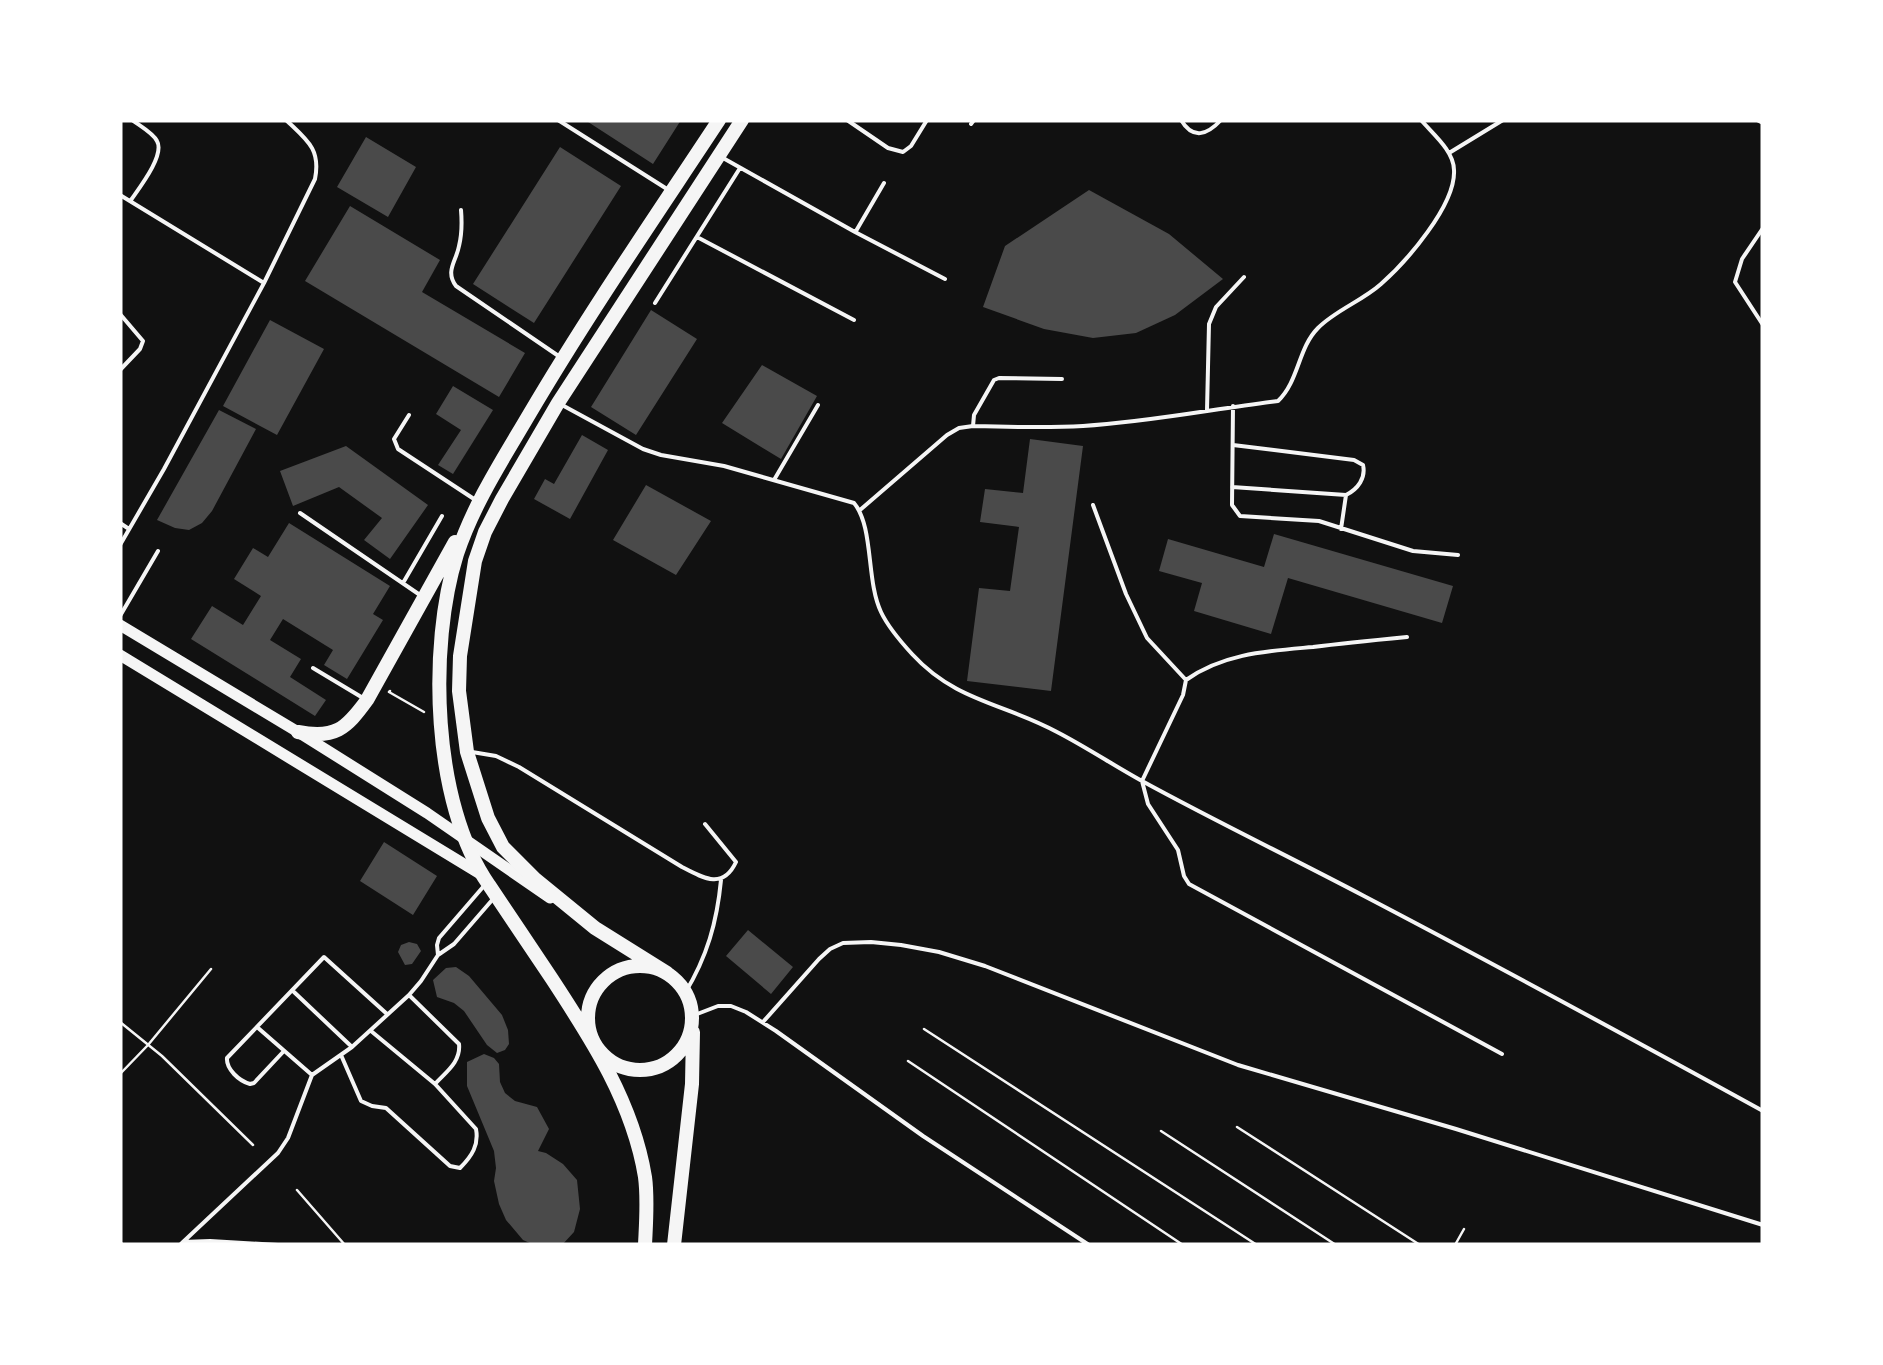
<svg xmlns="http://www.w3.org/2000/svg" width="1883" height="1365" font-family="'Fira Sans',sans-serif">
	<rect width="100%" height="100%" fill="#111"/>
	<path fill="#4a4a4a" d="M585,120H681L653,164Z
		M366,137L416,167L388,217L337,187Z
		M560,147L621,186L534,323L473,284Z
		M1089,190L1169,234L1223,279L1175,315L1136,333L1093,338L1044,329L983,307L1005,246Z
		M350,206L440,260L422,292L525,353L499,397L305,281Z
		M651,310L697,339L636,435L591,407Z
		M270,320L324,349L277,435L223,406Z
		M762,365L817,396L781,459L722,423Z
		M453,386L493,410L453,474L438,465L461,430L436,414Z
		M219,410L256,429L212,511L202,523L189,530L175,528L157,520Z
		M582,435L608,450L570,519L534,499L545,479L554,484Z
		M1030,439L1083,446L1051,691L967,681L979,588L1010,591L1019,527L980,522L985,489L1023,493Z
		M346,446L428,505L390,559L364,540L382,518L339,487L293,506L280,471Z
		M646,485L711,521L676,575L613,540Z
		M289,523L390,586L373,614L383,620L347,679L324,665L333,650L283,619L270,640L301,659L290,677L326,700L315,716L191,639L212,606L243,625L261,596L234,579L253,548L268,557Z
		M1274,534L1453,586L1442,623L1288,578L1271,634L1194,611L1202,583L1159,571L1168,539L1264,567Z
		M384,842L437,876L413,915L360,881Z
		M748,930L793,967L771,994L726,956Z
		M409,942L417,944L421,951L412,964L405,965L398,952L401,945Z
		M456,967L469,976L502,1015L508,1030L509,1044L505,1050L497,1053L487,1045L464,1011L454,1003L437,997L433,980L446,968Z
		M484,1054L494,1058L499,1064L500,1082L505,1093L515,1101L537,1107L549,1129L538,1151L546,1153L563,1164L577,1180L580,1209L574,1232L562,1245H534L523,1240L506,1220L499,1204L494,1181L496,1168L494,1151L467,1086V1062Z"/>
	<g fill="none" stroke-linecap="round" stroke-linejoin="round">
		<path stroke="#f5f5f5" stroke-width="2.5" d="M390,691L389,692L424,712
			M120,1022L162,1056L253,1145
			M924,1029L1257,1245
			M908,1061L1183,1245
			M120,1074L148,1045L211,969
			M1237,1127L1420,1245
			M1161,1131L1336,1245
			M297,1190L345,1245
			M1455,1245L1464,1229"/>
		<path stroke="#f5f5f5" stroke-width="4" d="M546,120H558L667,189
			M847,120L888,148L903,152L911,146L927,120
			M1181,120C1193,140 1207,135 1221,120
			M1757,120L1763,123
			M971,124L974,120
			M1449,153L1503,120
			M723,158L855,232L945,279
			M120,195L264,283
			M131,200C140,187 165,155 157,141C153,133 140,126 132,120
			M461,210C462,222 462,234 459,246C456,262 445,271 456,286L560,357
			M1763,228L1742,259L1735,282L1763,325
			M856,231L884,183
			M697,237L854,320
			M655,303L740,168
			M120,314L143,341L140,349L120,370
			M562,405L643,449L661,455L724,466L854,503C874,527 866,581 881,612C888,627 901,642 912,654C956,702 1004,703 1057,732C1086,747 1113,765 1142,781C1215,821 1290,857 1364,896C1498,966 1630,1038 1763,1111
			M1233,406L1232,505L1240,516L1319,521L1413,551L1458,555
			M1207,410L1209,324L1216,307L1244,277
			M409,415L394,439L398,449L474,499
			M973,426L974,415L994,380L999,378L1062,379
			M774,480L818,405
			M1232,487L1346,495C1358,489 1366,478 1363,465L1354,460L1233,445
			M1093,505L1126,594L1147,638L1186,680L1183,695L1142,781L1148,804L1178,850L1184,876L1189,884L1502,1054
			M860,510L947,435L959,428L973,426C1009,427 1047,428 1083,426C1149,422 1213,409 1278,401C1299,381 1298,348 1318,328C1336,310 1362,301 1381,284C1406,262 1456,205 1454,170C1454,151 1433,134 1421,120
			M300,513L420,595
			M120,523L129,529
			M1341,529L1346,495
			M120,545L164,469L264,283L315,179C321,149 307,140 286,120
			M403,583L442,516
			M120,616L158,551
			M313,668L363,698
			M1186,680C1224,653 1269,651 1313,647C1345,643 1376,640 1407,637
			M472,752L496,756L519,767L682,867C703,878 723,890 736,862L705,824
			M438,955L437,945L439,938L483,887
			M294,992L352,1047
			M685,993C707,957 717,922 721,880
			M409,995L459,1044C461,1062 446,1072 435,1084
			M692,1016L718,1006H731L746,1012L776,1031L923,1136L1089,1245
			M763,1022L819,959L830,949L843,943L871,942L901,945L939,952L985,966L1238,1065L1456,1129L1763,1225
			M257,1027L312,1075L352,1047L409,995L421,981L438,955L454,944L493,899
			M283,1052L254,1083L250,1084C239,1081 226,1069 227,1058L324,957L387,1014
			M341,1055L361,1101L372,1106L386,1108L450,1166L460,1168C472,1156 479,1145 476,1129L435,1084L371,1031
			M183,1242L278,1153L288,1138L312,1075
			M120,1243L122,1245
			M180,1245L183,1242L210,1241L278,1245"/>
		<path stroke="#f5f5f5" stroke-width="11" d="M120,625L298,732L427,813L550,898
			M120,655L482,875"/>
		<path stroke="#f5f5f5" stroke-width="14" d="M298,732C335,739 346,729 367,700L455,542
			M588 1018a52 52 0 1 1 104 0a52 52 0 1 1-104 0Z
			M667,973L595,928L535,879L503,847L488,818L467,752L459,691L460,656L475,561L485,532L502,499L558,403L742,120
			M645,1245C646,1223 648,1199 645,1177C633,1103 592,1040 552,979C531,948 510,916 489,885C432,804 428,646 457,554C474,503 503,459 530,413C589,313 655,217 719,120
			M674,1245L692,1084L693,1032"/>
	</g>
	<rect width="1883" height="1365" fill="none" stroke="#ffffff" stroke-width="245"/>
</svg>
